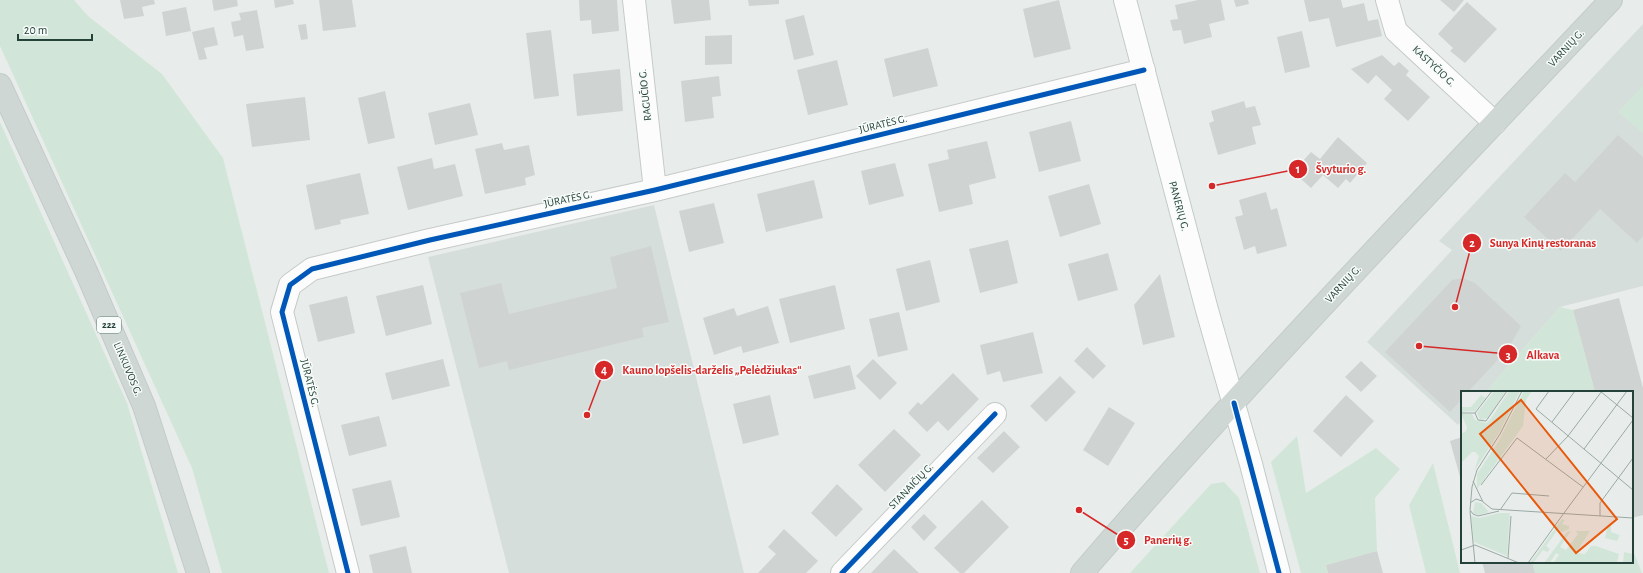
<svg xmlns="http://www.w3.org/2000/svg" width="1643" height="573" font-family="'Alegreya Sans',sans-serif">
	<rect width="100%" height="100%" fill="#e8edeb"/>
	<path fill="#d6dedb" d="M1643,24V286L1560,307L1486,392H1462V420L1458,425L1367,342L1452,250L1439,241Z
		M654,205L744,573H509L428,257Z"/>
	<path fill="#d1e6d8" d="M0,0H74L88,16L162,74L223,158L329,573H222L192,468L0,46Z
		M1643,86V133L1618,112Z
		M0,122L127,403L178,573H0Z
		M1560,307L1573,310L1595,392H1486Z
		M1297,436L1306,493L1376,448L1400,469L1375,498L1377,551L1326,565L1328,573H1301L1271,462Z
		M1433,463L1460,573H1426L1409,505Z
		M1224,482L1239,498L1260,573H1130L1211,484Z
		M1632,548L1642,573H1535L1532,562H1632Z"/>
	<path fill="#cfd4d2" d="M120,0H154L155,4L142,7L144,16L124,19Z
		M212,0H237L238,6L214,11Z
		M274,0H293L294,4L275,8Z
		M319,0H352L356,27L323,31Z
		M579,0H617L619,31L592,34L591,20L580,21Z
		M671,0H709L711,20L674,24Z
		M748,0H779V4L749,6Z
		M1059,0L1071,49L1034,58L1023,9Z
		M1198,0H1221L1225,20L1209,24L1212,37L1184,44L1181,30L1173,31L1170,20L1178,19L1175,5Z
		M1234,0H1248L1249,4L1236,7Z
		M1304,0H1341L1343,8L1364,3L1368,21L1378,19L1382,36L1336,47L1329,18L1309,22Z
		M1440,0H1464L1454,12Z
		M1467,2L1497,29L1465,63L1450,51L1453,48L1438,34Z
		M186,7L191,31L166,36L162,12Z
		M257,10L264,48L246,51L243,35L234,37L231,22L241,20L239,13Z
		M804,15L814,55L794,60L785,20Z
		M306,24L308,39L301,40L298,25Z
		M214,27L218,45L204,48L207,59L199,60L192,32Z
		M551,30L559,96L534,99L526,33Z
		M1302,31L1310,67L1285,73L1277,37Z
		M732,35V64L705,65V36Z
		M928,48L938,86L893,97L884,59Z
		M1382,55L1394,66L1399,62L1409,71L1406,75L1430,97L1408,121L1384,99L1392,90L1376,75L1368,84L1351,69Z
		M837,60L848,105L808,115L797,70Z
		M620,69L623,111L577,116L573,74Z
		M719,76L721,96L712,97L714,118L685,122L681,81Z
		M385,91L395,138L368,144L358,98Z
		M305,97L310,140L252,147L246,104Z
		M1244,101L1246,108L1255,106L1261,125L1252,127L1256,144L1218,155L1209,123L1214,121L1211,111Z
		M470,103L478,135L435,145L428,113Z
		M1071,121L1081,161L1039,172L1029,132Z
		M1618,135L1643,157V236L1637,243L1600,209L1561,251L1524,217L1565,173L1575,182Z
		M1338,137L1367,163L1350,183L1346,179L1338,188L1323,175L1311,188L1293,172L1311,152L1320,159Z
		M987,141L996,178L969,185L973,204L939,212L928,164L949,159L947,150Z
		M502,143L504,150L529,145L535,175L525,178L526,185L485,194L475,149Z
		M432,158L434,169L455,164L463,196L408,210L397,167Z
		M895,163L904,196L869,205L861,171Z
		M360,173L369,214L340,220L341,224L315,230L306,185Z
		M814,180L823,218L766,232L757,194Z
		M1089,184L1101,224L1060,237L1048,196Z
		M1266,192L1271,210L1277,208L1287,246L1257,254L1255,246L1244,250L1235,217L1243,215L1239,200Z
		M714,203L724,243L689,252L679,211Z
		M1008,240L1018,283L980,293L969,249Z
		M651,246L669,322L642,328L644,337L509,370L507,361L479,368L460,293L501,283L509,314L617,288L610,257Z
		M1108,253L1118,290L1078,301L1068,264Z
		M930,260L940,302L906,311L896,269Z
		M1160,274L1175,337L1143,345L1134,305Z
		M1463,278L1475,283L1521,326L1508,349L1468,392H1462V399L1450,412L1385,352L1452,280Z
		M423,285L432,324L386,336L376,296Z
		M835,285L845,329L790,343L779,299Z
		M347,296L355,333L318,342L309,305Z
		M1619,298L1643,388V515L1632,518V392H1595L1573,310Z
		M768,306L779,343L743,353L741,346L714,355L703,318L734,308L737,316Z
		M899,312L908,350L878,357L869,319Z
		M1033,332L1043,373L1003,382L1000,371L987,375L980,345Z
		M1087,347L1106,366L1093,379L1074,361Z
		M443,359L450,386L392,400L385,373Z
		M873,359L897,383L880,400L856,376Z
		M1361,361L1377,376L1361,392L1345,377Z
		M850,365L856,389L814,399L808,376Z
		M953,373L979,399L948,431L938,421L927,432L908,413L918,402L921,405Z
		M1060,376L1076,392L1046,422L1030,406Z
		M770,395L779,435L743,444L733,404Z
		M1346,395L1374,421L1341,457L1313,431Z
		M1109,407L1135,423L1108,466L1083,450Z
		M379,416L387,446L349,456L341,425Z
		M894,429L921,455L885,492L858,465Z
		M1004,431L1020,447L993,473L977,458Z
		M1462,437V484L1450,441Z
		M391,480L400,517L361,526L352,489Z
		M837,484L863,509L836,537L811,513Z
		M982,500L1009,527L964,573H960L934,548Z
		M924,514L937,527L924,541L911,527Z
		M784,529L818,561L806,573H758L776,554L768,547Z
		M406,546L412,573H373L369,555Z
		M894,549L919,573H871Z
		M1377,551L1383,573H1328L1326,565Z
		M1482,562H1532L1535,573H1485Z"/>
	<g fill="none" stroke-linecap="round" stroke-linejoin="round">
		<defs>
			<path id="street" d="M634,0L655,190
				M1387,0L1396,31L1495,123
				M348,573L282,312L290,285L312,269L430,240L655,190L1144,70
				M842,573L995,414"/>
			<path id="secondary" d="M1125,0L1207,310L1251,464L1279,573"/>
			<path id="primary" d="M0,85L86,271L144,406L198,573
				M1082,573C1252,376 1433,189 1611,0"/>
		</defs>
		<use href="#street" stroke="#c5cac8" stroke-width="24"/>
		<use href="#secondary" stroke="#c3cbc8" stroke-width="24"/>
		<use href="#primary" stroke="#c3ccc9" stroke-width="24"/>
		<use href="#street" stroke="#fcfcfc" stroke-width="22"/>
		<use href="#secondary" stroke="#fcfcfc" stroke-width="22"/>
		<use href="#primary" stroke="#cfd7d5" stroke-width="22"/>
		<defs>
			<path id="cycleway" d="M1234,403L1279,573
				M348,573L282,312L290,285L312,269L430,240L655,190L1144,70
				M842,573L995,414"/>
		</defs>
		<use href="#cycleway" stroke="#f7fbf9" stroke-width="8"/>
		<use href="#cycleway" stroke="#0057b8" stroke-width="5"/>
	</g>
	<g text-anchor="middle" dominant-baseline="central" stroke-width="3" stroke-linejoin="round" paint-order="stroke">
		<rect fill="#f7fbf9" stroke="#637a73" stroke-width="1" x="97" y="317" width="24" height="16" rx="3"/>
		<g font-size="10" font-weight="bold" fill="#24423a">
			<text x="109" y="325">222</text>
		</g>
		<g font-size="11" fill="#24423a" stroke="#f7fbf9">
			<text transform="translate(1566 48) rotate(-47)">VARNIŲ G.</text>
			<text transform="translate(1434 66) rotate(43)">KASTYČIO G.</text>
			<text transform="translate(645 95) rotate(-96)">RAGUČIO G.</text>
			<text transform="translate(883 124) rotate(-14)">JŪRATĖS G.</text>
			<text transform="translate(568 199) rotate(-12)">JŪRATĖS G.</text>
			<text transform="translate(1179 206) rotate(75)">PANERIŲ G.</text>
			<text transform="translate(1343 284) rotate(-47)">VARNIŲ G.</text>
			<text transform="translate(128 369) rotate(67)">LINKUVOS G.</text>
			<text transform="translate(310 383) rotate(76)">JŪRATĖS G.</text>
			<text transform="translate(911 486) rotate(-46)">STANAIČIŲ G.</text>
		</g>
	</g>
	<g transform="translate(1461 391)">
		<rect width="172" height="172" fill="#e8edeb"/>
		<path d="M33,0H45L27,27L19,29L16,22ZM48,0H59L38,42L13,80L18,65L14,61H11L0,72V43L5,40L6,36L0,23H11L14,29L25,32L29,29ZM63,0H71L65,9L62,35L16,98V83L37,51ZM20,4L25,7L14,20L0,21V16H10ZM14,111L20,112L28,121L17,124L12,122ZM38,122H49L46,165L13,151L10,125L18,127ZM101,128L104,129L101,133L108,135V138L101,141L97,138L85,155L89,158L86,161L82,159L72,172H69ZM147,133H150V141L159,144L156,150L144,147ZM110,140L99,156L105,159L117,143L115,140H129L115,162L124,163L130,155H135L158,163L156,172H92L98,164L95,162L89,172H83L106,141ZM163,161L172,163V172H162Z" fill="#d1e6d8"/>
		<path fill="none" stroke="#9aa9a4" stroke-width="1" d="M88,0L75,18L172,99M139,0L172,27M0,22H14L31,0M14,22L17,29L25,30L46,0M91,31L114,0M123,58L166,0M85,68L107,45L141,0M12,90L22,111L31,118L172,127M20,94L56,47L122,96M9,112L15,108L21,110M39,119L51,102L88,105M9,120L14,172M38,120L17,125L12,123L9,119L11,96L16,79L39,43L61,0M103,122L172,29M139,125V112L172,67M0,159L14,154L58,172M47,167L50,125M67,172L103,122"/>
		<path fill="#e8590c" fill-opacity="0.15" stroke="#e8590c" stroke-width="2" d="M60,9L156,128L115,162L19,43Z"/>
		<rect width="172" height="172" fill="none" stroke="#24423a" stroke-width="2"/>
	</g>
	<path fill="none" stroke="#d62828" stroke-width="1.5" d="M1212 186L1298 169M1455 307L1472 243M1419 346L1508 354M587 415L604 370M1079 510L1126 540"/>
	<g fill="#d62828" stroke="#f7fbf9" stroke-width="1.5">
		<circle cx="1212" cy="186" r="4"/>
		<circle cx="1455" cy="307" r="4"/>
		<circle cx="1419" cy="346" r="4"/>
		<circle cx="587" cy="415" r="4"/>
		<circle cx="1079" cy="510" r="4"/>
		<circle cx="1298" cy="169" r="10"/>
		<circle cx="1472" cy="243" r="10"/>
		<circle cx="1508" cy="354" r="10"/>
		<circle cx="604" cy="370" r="10"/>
		<circle cx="1126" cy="540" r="10"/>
	</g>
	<g font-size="12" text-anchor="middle" font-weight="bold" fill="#fff">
		<text x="1298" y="173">1</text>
		<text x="1472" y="247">2</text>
		<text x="1508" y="359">3</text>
		<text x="604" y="374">4</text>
		<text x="1126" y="544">5</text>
	</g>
	<g font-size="12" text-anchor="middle" font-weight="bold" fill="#d62828" stroke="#f7fbf9" stroke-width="3" stroke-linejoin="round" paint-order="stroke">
		<text x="1341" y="173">Švyturio g.</text>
		<text x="1543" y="247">Sunya Kinų restoranas</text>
		<text x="1543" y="359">Alkava</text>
		<text x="712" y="374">Kauno lopšelis-darželis „Pelėdžiukas“</text>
		<text x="1168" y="544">Panerių g.</text>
	</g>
	<path d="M18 34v6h74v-6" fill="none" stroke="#24423a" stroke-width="2"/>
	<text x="24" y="34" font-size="12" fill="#24423a" stroke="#f7fbf9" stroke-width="3" paint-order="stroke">20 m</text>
</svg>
